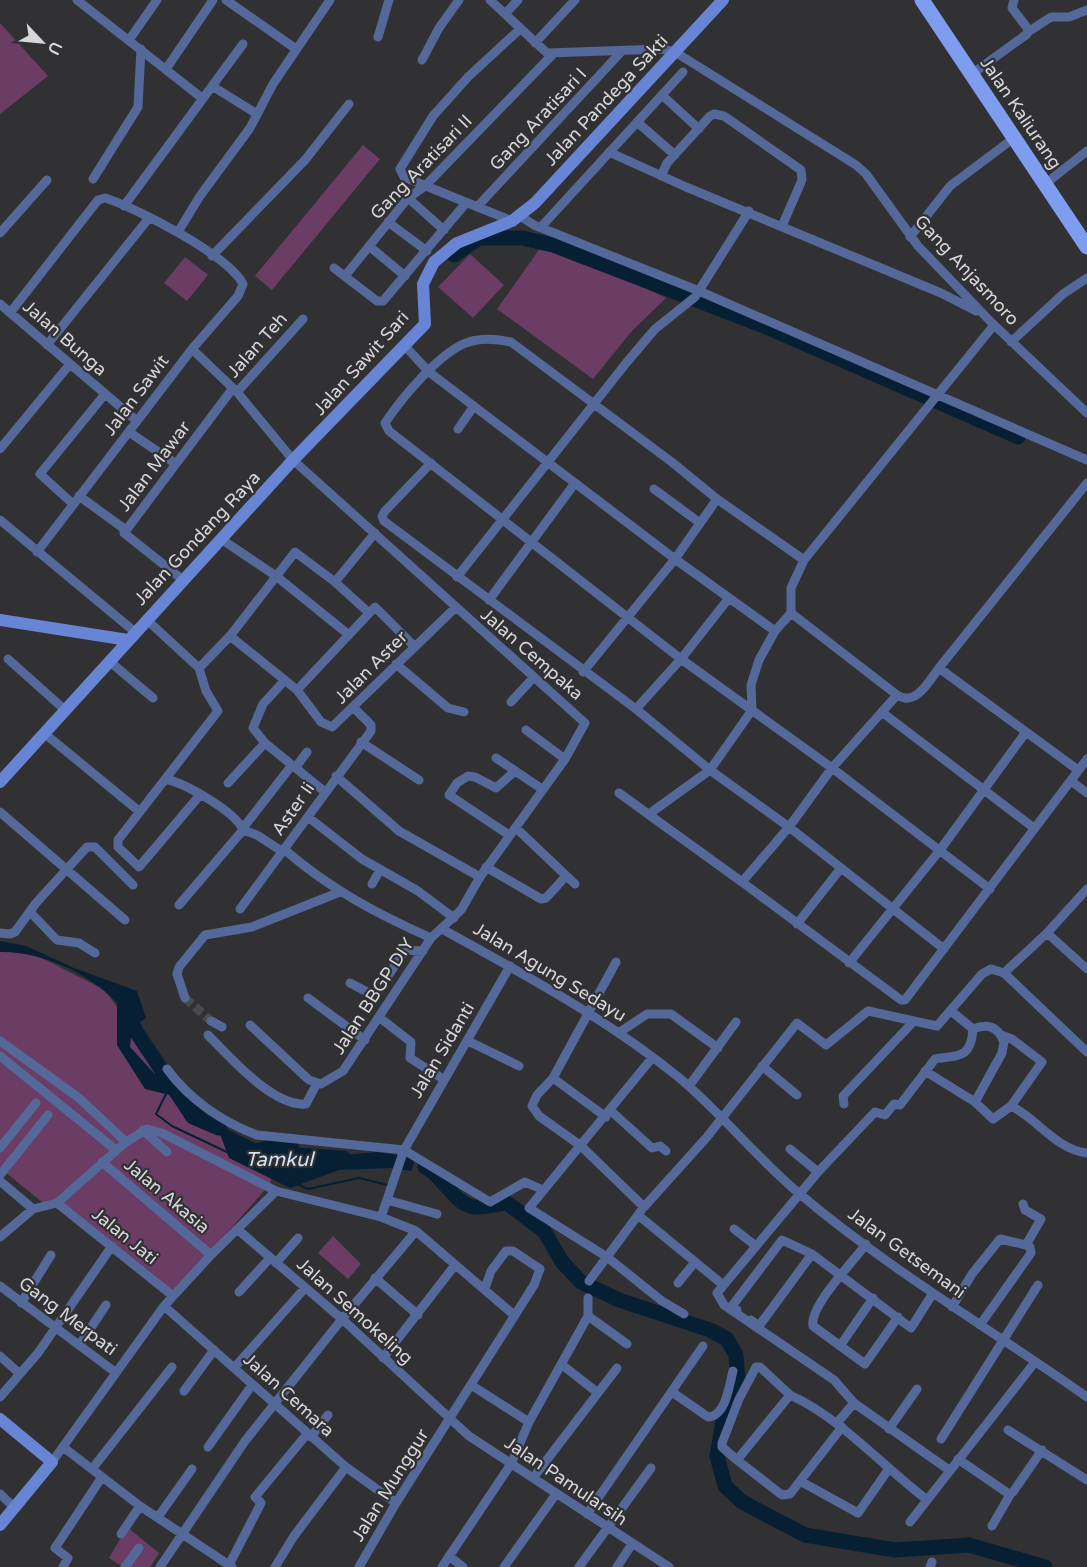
<svg xmlns="http://www.w3.org/2000/svg" width="1087" height="1567" font-family="'Varela Round',sans-serif">
	<rect width="100%" height="100%" fill="#313134"/>
	<path fill="#6b3c64" d="M0,23L48,76L0,114Z
		M363,145L380,159L272,290L255,276Z
		M546,240L666,298L631,332L593,379L497,309Z
		M470,254L504,285L473,318L438,287Z
		M185,257L208,275L187,301L164,283Z
		M0,946L32,953L105,990L193,1116L277,1154L270,1184L174,1293L58,1202L47,1206L0,1168Z
		M333,1236L361,1264L348,1279L318,1253Z
		M127,1527L159,1553L150,1567H123L109,1558Z"/>
	<path fill="#061f33" d="M0,941L26,946L74,968L137,991L146,1018L132,1028L130,1047L154,1073L187,1094L215,1123L255,1143L278,1139L298,1140L300,1159L377,1152L416,1158L411,1171L390,1168L339,1170L290,1188L229,1158L220,1134L178,1097L145,1089L117,1045V1003C90,973 40,951 0,952Z"/>
	<g fill="none" stroke-linecap="round" stroke-linejoin="round">
		<path stroke="#061f33" stroke-width="2" d="M167,1092L156,1114L172,1126L229,1153
			M297,1184L308,1189L359,1178L388,1185"/>
		<path stroke="#061f33" stroke-width="15" d="M454,255L479,238H522L553,245L764,326L1018,437
			M125,1009L137,1033L193,1117L219,1128
			M280,1154L343,1158
			M425,1167C443,1175 453,1203 473,1207C483,1208 497,1204 507,1203L544,1231L563,1263L581,1282L619,1300L710,1330L727,1339L736,1355L738,1380L723,1421L717,1456L725,1486L742,1502L805,1535L895,1550L969,1545L1045,1567"/>
		<path stroke="#4a4a4d" stroke-width="9" stroke-dasharray="9 4.5" stroke-linecap="butt" d="M185,998L211,1021"/>
		<path stroke="#546899" stroke-width="9" d="M77,0L202,98
			M226,0L296,49
			M490,0L547,53L662,49L675,52L856,165L866,174L918,246L991,322L1087,413
			M505,14L518,0
			M1028,32L1051,17H1069L1087,10
			M378,37L389,0
			M129,40L157,0
			M535,43L575,0
			M422,60L439,28L459,0
			M166,69L213,0
			M972,74L1027,34L1028,29L1012,8L1014,0
			M212,86L257,114
			M662,95L699,129
			M637,122L675,155
			M609,152L686,187L941,293L976,311
			M661,176L667,163L710,116L714,114L724,116L801,170L802,180L782,226
			M93,179L138,107L141,49
			M1045,184L1087,151
			M408,198L444,230
			M124,206L243,44
			M477,207L622,51
			M520,216L534,225L699,291L1087,460
			M512,221L404,177L400,169L433,116L468,77L520,29
			M388,222L427,251
			M541,227L683,72
			M178,232L200,196L250,128L273,84L330,0
			M0,233L47,180
			M910,237L950,186L1014,138
			M369,246L405,276
			M212,256L305,160L349,104
			M334,268L377,301H383L466,203
			M345,276L408,198L425,186L554,53
			M0,304L137,421
			M10,313L98,200L105,198C137,208 228,255 243,284L238,296L192,349L37,552
			M994,325L804,560L791,588V613L897,695C916,707 929,681 939,668L1087,483
			M1011,342L1063,294L1087,278
			M47,345L149,218
			M404,345L429,372L675,559L775,631
			M192,349L237,392L293,460L585,723L565,759L480,877L461,910L431,938L343,1071L321,1084L309,1080L250,1025
			M237,392L303,319
			M458,429L474,406
			M129,432L176,464
			M0,449L70,364
			M431,463L385,511L382,516L384,521L636,709L710,770L752,710L751,685L759,660L775,631L791,613
			M654,489L700,523
			M79,496L126,530
			M73,504L40,474L105,394
			M0,520L135,632
			M221,539L276,576L349,635
			M804,560L717,499L673,463L511,342C497,339 482,338 469,342C441,350 401,399 385,423L389,431L681,659L832,768L897,695
			M457,577L627,362L655,329L695,297L749,211
			M183,580L124,533L233,388
			M335,582L375,533
			M489,600L575,483
			M147,620L199,668L206,691L218,711L118,840V847L139,867L200,795
			M230,636L297,690L321,722L332,727L455,608
			M8,659L65,710
			M109,661L153,698
			M396,664L448,708L464,712
			M199,668L230,636L295,552L335,582L369,613
			M939,668L1078,770
			M583,672L675,559L717,499
			M285,680L263,704L253,728L265,743L325,792
			M297,690L375,607L415,647
			M511,702L534,677
			M636,709L681,659L729,598
			M883,713L1034,828
			M526,730L565,759
			M44,733L140,812
			M361,742L419,780
			M496,758L542,789
			M295,768L307,752
			M336,776L399,831L480,877
			M165,779C185,783 236,812 243,830
			M1071,781L1087,793
			M228,783L265,743
			M619,793L742,882
			M0,812L125,920
			M649,814L710,770L789,827L944,949
			M308,817L362,859L418,891L454,918
			M243,828L292,765
			M516,828L575,884
			M243,830L257,835L283,852
			M509,835L449,795L457,783L468,776L475,777L496,788L515,771
			M285,850C330,889 377,914 431,938
			M486,867L541,899L546,898L566,876
			M372,884L380,870
			M990,889L832,768L789,827L742,882L901,1000H905L1087,759
			M179,905L243,830
			M240,909L371,731V725L354,708
			M30,912L57,940L79,943L95,953
			M797,924L841,868
			M442,929C523,974 604,1017 677,1076C721,1112 757,1159 801,1195C890,1270 992,1330 1087,1397
			M0,933L10,934L15,932L36,903L87,847H95L133,885
			M1047,933L1087,969
			M616,962L553,1078L537,1095L532,1106L539,1116L581,1146L644,1207L707,1137L797,1023L826,1045L868,1011L937,1026L982,974L991,969L1004,973L1087,1052
			M849,963L940,850L1026,732
			M1004,973L1047,933L1087,889
			M350,983L375,996L405,950L423,951
			M185,998L177,974L179,967L205,935L252,927L340,892
			M308,998L365,1040
			M951,1011L973,1029
			M380,1018L411,1042L410,1058L443,1079
			M211,1021L222,1027
			M973,1029C988,1023 998,1027 1004,1042L1002,1053L975,1102
			M620,1032L647,1014H671L718,1048
			M208,1035C230,1057 273,1107 306,1104L317,1083
			M1001,1035L1012,1039L1042,1062L1011,1106
			M0,1041L79,1098L126,1142
			M468,1041L519,1066
			M0,1056L116,1150
			M652,1058L529,1208L607,1257L662,1301L684,1314
			M762,1066L797,1095
			M167,1069C189,1099 222,1122 257,1135L404,1150L490,1202L525,1182L543,1190
			M925,1071L975,1102L993,1119L1011,1106C1038,1119 1055,1149 1087,1153
			M553,1078L606,1117
			M689,1086L736,1022
			M844,1104L843,1096L914,1021
			M611,1111L652,1148L660,1146L666,1151
			M143,1130L167,1152
			M0,1148L36,1103
			M790,1149L818,1172
			M102,1162L211,1255
			M0,1175L48,1115
			M0,1181L33,1209
			M387,1200L437,1214
			M57,1203L173,1296
			M638,1215L722,1284
			M381,1217L404,1150L510,966
			M237,1229L342,1319L469,1436L669,1567
			M734,1229L756,1246
			M416,1231L514,1315
			M0,1237L33,1209L57,1203L126,1142L147,1129L162,1133L276,1191L381,1217L416,1231L342,1319L245,1441L160,1567
			M866,1244C855,1260 809,1306 813,1326L865,1364L898,1317
			M276,1263L298,1238
			M375,1278L418,1315
			M589,1281L641,1211
			M678,1283L695,1262
			M0,1286L115,1372
			M239,1292L270,1258
			M21,1303L51,1255
			M164,1306L346,1467L396,1503
			M952,1307L972,1274L1000,1239L1026,1245L1041,1219L1025,1210L1023,1204
			M737,1310L732,1306L782,1240L812,1254L911,1328L933,1293
			M588,1316L627,1344
			M751,1320L759,1326L812,1254
			M980,1325L1031,1253L1030,1247L1026,1245
			M80,1344L106,1305
			M840,1346L873,1298
			M0,1356L20,1374
			M383,1358L455,1265
			M561,1364L598,1393
			M234,1368L305,1288
			M471,1385L529,1422
			M184,1391L214,1350
			M672,1392L708,1417C726,1416 729,1386 733,1371
			M0,1397L38,1353L112,1246
			M854,1403L834,1380L724,1305L717,1293L818,1172L875,1112L885,1115L894,1104L900,1105L935,1059C958,1055 971,1059 973,1029
			M837,1423L854,1403L949,1470
			M889,1429L917,1389
			M1008,1430L1087,1480
			M311,1437L328,1415
			M941,1439L1038,1285
			M63,1447L140,1506L232,1567
			M208,1447L252,1385
			M958,1459L1009,1494L1013,1492L1042,1450
			M737,1460L722,1447V1443L739,1399L756,1367H760L790,1395
			M52,1462L164,1306L211,1255L276,1191
			M92,1469L172,1367
			M888,1470L858,1513L800,1481L790,1494L782,1495L737,1460L790,1395C841,1418 881,1465 926,1499
			M533,1478L617,1368
			M800,1481L842,1427
			M0,1494L14,1507
			M587,1514L703,1346
			M158,1517L192,1469
			M910,1522L1035,1362
			M992,1526L1011,1493
			M121,1534L140,1506
			M449,1556L463,1567
			M229,1565L261,1503L255,1497L307,1434
			M63,1567L68,1558L55,1548L102,1477
			M125,1567L139,1548
			M275,1567L294,1536L346,1467
			M359,1567L396,1503L534,1285L540,1269L513,1251H506L491,1271L485,1288
			M442,1567L511,1464L529,1422L588,1316V1298
			M504,1567L556,1494
			M579,1567L651,1468
			M617,1567L632,1544
			M930,1567L932,1562"/>
		<path stroke="#6785d4" stroke-width="12" d="M0,620L128,640
			M0,782L293,460L425,324L423,284L434,262L457,243L512,221L535,203L723,0
			M0,1419L52,1462L0,1525"/>
		<path stroke="#7e9dee" stroke-width="15" d="M922,0L1087,247"/>
	</g>
	<g text-anchor="middle" dominant-baseline="central" stroke-width="4.5" stroke-linejoin="round" paint-order="stroke">
		<g font-size="18" fill="#d7d7d9" stroke="#313134">
			<text transform="translate(606 100) rotate(-47)">Jalan Pandega Sakti</text>
			<text transform="translate(1021 113) rotate(56)">Jalan Kaliurang</text>
			<text transform="translate(538 119) rotate(-47)">Gang Aratisari I</text>
			<text transform="translate(421 167) rotate(-46)">Gang Aratisari II</text>
			<text transform="translate(967 270) rotate(47)">Gang Anjasmoro</text>
			<text transform="translate(65 338) rotate(41)">Jalan Bunga</text>
			<text transform="translate(257 345) rotate(-48)">Jalan Teh</text>
			<text transform="translate(361 363) rotate(-48)">Jalan Sawit Sari</text>
			<text transform="translate(136 395) rotate(-53)">Jalan Sawit</text>
			<text transform="translate(154 466) rotate(-53)">Jalan Mawar</text>
			<text transform="translate(197 538) rotate(-47)">Jalan Gondang Raya</text>
			<text transform="translate(532 654) rotate(41)">Jalan Cempaka</text>
			<text transform="translate(371 667) rotate(-45)">Jalan Aster</text>
			<text transform="translate(293 809) rotate(-55)">Aster Ii</text>
			<text transform="translate(550 972) rotate(31)">Jalan Agung Sedayu</text>
			<text transform="translate(373 996) rotate(-57)">Jalan BBGP DIY</text>
			<text transform="translate(442 1050) rotate(-59)">Jalan Sidanti</text>
			<text transform="translate(167 1196) rotate(40)">Jalan Akasia</text>
			<text transform="translate(125 1236) rotate(39)">Jalan Jati</text>
			<text transform="translate(907 1253) rotate(36)">Jalan Getsemani</text>
			<text transform="translate(355 1311) rotate(42)">Jalan Semokeling</text>
			<text transform="translate(68 1316) rotate(37)">Gang Merpati</text>
			<text transform="translate(289 1395) rotate(42)">Jalan Cemara</text>
			<text transform="translate(566 1481) rotate(34)">Jalan Pamularsih</text>
			<text transform="translate(390 1485) rotate(-58)">Jalan Munggur</text>
		</g>
		<g font-size="20" font-style="italic" fill="#d0e2f3" stroke="#313134">
			<text x="279" y="1160">Tamkul</text>
		</g>
	</g>
	<g transform="translate(42 42) rotate(116)" stroke="#313134" stroke-width="4.5" paint-order="stroke">
	<path d="M0-4.5L10 22L0 15L-10 22Z" fill="#d7d7d9"/>
	<text y="-9" font-size="16" font-weight="bold" text-anchor="middle" fill="#d7d7d9">U</text>
	</g>
</svg>
